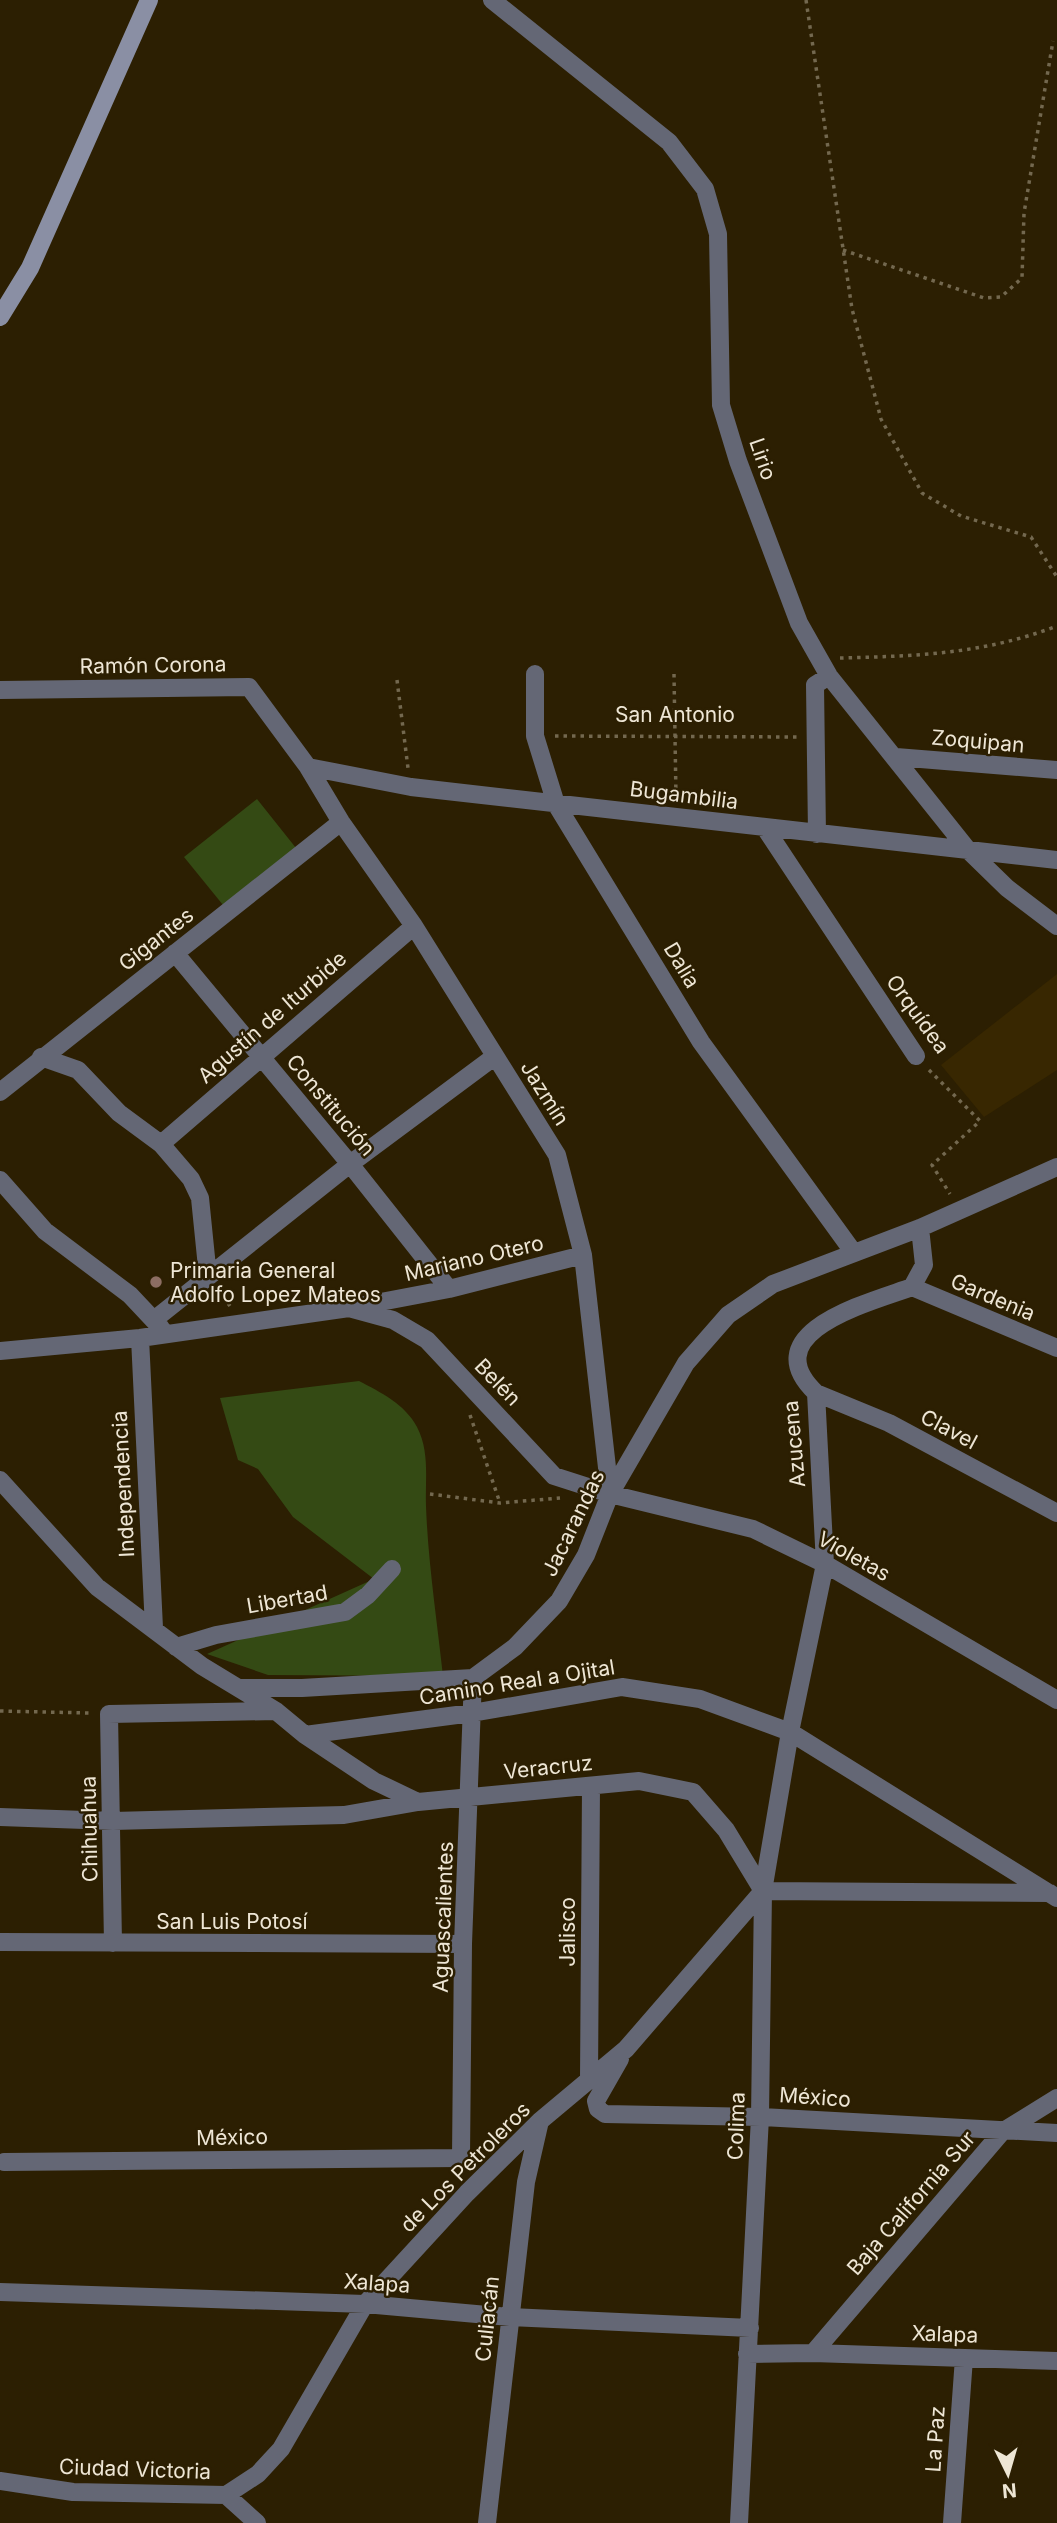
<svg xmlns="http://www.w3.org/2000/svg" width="1057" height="2523" font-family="Inter,sans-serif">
	<rect width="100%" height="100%" fill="#2c1f02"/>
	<path fill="#382701" d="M1057,974V1070L984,1117L941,1065Z"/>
	<path fill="#344a14" d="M257,799L296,848L223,905L184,857Z
		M359,1381C380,1392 405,1404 417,1427C430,1452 425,1479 426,1506C428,1562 437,1620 443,1676L268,1675L207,1654L374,1579L293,1517L258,1469L238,1460L220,1398Z"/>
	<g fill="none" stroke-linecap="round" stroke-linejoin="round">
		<path stroke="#73684f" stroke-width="3.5" stroke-dasharray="3.5 5" stroke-linecap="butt" d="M806,0L852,309L881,419L922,493L961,516L1031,537L1057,577
			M843,250L984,298L1001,297L1022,278L1024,213L1053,41
			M840,658C917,656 984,654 1057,626
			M674,674L676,798
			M397,680L408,768
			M555,736L799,737
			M929,1070L980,1121L932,1165L950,1194
			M218,1290L230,1306
			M470,1415L500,1503
			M430,1494L500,1503L560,1498
			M0,1711L90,1713"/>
		<path stroke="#646775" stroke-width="18" d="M492,0L669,142L705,189L718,234L721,405L738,461L799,623L829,676L968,850L1007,888L1057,926
			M535,674V736L556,804L701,1042L854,1253
			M0,690L249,687L308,767L341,822L414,926L557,1155L583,1255L610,1494
			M896,757L1057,770
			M308,767L411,787L1057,860
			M765,828L916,1056
			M817,834L815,685L829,676
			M175,953L350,1164L449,1289
			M41,1057L78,1070L119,1113L161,1144L191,1179L200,1198L208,1277
			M0,1092L341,822
			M161,1144L414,926
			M0,1180L45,1231L130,1295L161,1328
			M912,1287L1057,1348
			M349,1308L393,1320L427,1340L554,1476L610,1494L753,1529L825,1564L1057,1700
			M155,1319L350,1164L494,1057
			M140,1338L154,1628
			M0,1351L140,1338L349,1308L449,1289L583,1255
			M816,1393L889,1423L1057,1513
			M0,1480L97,1587L202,1666L276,1711L305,1735L374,1781L418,1802
			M176,1647L216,1635L345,1612L368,1595L392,1569
			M241,1688H302L473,1678L515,1647L559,1601L586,1555L610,1494L686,1363L728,1315L773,1284L920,1228L1057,1167
			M305,1735L472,1713L622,1687L700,1699L790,1732L1057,1898
			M0,1817L113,1821L344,1815L418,1802L639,1781L693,1792L726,1830L763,1891
			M763,1891L1050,1893
			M0,1942L463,1944
			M113,1943L109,1714L276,1711
			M620,2059L596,2101L598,2109L605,2114L760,2117L1057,2133
			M589,2079L591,1786
			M4,2162L461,2158L463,1944L473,1678
			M0,2292L365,2304L510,2317L750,2328
			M813,2353L1002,2132L1057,2098
			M747,2354L813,2353L1057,2361
			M0,2481L73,2492L226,2495L257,2523
			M226,2495L258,2474L281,2449L365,2304L467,2193L540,2121L626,2049L763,1891
			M487,2523L526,2182L540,2121
			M739,2523L760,2117L763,1891L790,1732L825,1564L816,1393C752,1332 871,1302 912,1287L924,1265L920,1228
			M952,2523L964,2358"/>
		<path stroke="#8a8fa4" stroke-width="18" d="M0,317L30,268L149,0"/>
	</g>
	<circle fill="#8d6e63" stroke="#2c1f02" stroke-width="2.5" cx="156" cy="1282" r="7"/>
	<g text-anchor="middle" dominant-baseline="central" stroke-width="5" stroke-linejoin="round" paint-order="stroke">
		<g font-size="21" fill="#eee6d5" stroke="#2c1f02">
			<text transform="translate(763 459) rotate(71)">Lirio</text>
			<text transform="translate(153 665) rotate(-1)">Ramón Corona</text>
			<text x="675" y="714">San Antonio</text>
			<text transform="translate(978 741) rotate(5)">Zoquipan</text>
			<text transform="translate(684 795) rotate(7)">Bugambilia</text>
			<text transform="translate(156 939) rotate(-38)">Gigantes</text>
			<text transform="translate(682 965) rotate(59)">Dalia</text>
			<text transform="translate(918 1014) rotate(54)">Orquídea</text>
			<text transform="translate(272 1017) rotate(-41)">Agustín de Iturbide</text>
			<text transform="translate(545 1093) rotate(58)">Jazmín</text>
			<text transform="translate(331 1105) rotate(50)">Constitución</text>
			<text transform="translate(474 1258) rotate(-13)">Mariano Otero</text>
			<text transform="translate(993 1297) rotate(23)">Gardenia</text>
			<text transform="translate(498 1382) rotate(46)">Belén</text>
			<text transform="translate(949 1429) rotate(28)">Clavel</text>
			<text transform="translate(794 1444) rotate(-95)">Azucena</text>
			<text transform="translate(123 1484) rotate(-93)">Independencia</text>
			<text transform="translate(573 1523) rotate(-64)">Jacarandas</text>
			<text transform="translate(854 1556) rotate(29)">Violetas</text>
			<text transform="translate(287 1599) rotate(-10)">Libertad</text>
			<text transform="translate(517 1682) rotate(-9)">Camino Real a Ojital</text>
			<text transform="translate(548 1767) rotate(-6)">Veracruz</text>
			<text transform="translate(89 1829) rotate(-91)">Chihuahua</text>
			<text transform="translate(443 1917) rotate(-88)">Aguascalientes</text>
			<text x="232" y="1921">San Luis Potosí</text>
			<text transform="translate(567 1932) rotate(-90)">Jalisco</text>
			<text transform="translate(815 2097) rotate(4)">México</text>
			<text transform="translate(736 2126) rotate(-88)">Colima</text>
			<text transform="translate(232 2137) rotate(-1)">México</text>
			<text transform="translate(465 2167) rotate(-45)">de Los Petroleros</text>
			<text transform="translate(911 2203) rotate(-49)">Baja California Sur</text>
			<text transform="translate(377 2283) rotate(4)">Xalapa</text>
			<text transform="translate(487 2319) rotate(-84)">Culiacán</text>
			<text transform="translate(945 2334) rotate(2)">Xalapa</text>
			<text transform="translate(935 2439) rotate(-86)">La Paz</text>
			<text transform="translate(135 2469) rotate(2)">Ciudad Victoria</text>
		</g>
		<g font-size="21" fill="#eee6d5" stroke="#2c1f02" text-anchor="start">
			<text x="170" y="1270">Primaria General<tspan x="170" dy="24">Adolfo Lopez Mateos</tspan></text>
		</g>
	</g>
	<g transform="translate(1008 2474) rotate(175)" stroke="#2c1f02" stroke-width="5" paint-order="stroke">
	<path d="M0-5L12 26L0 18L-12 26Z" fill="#eee6d5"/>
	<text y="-10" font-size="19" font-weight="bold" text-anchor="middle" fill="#eee6d5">N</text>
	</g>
</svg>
